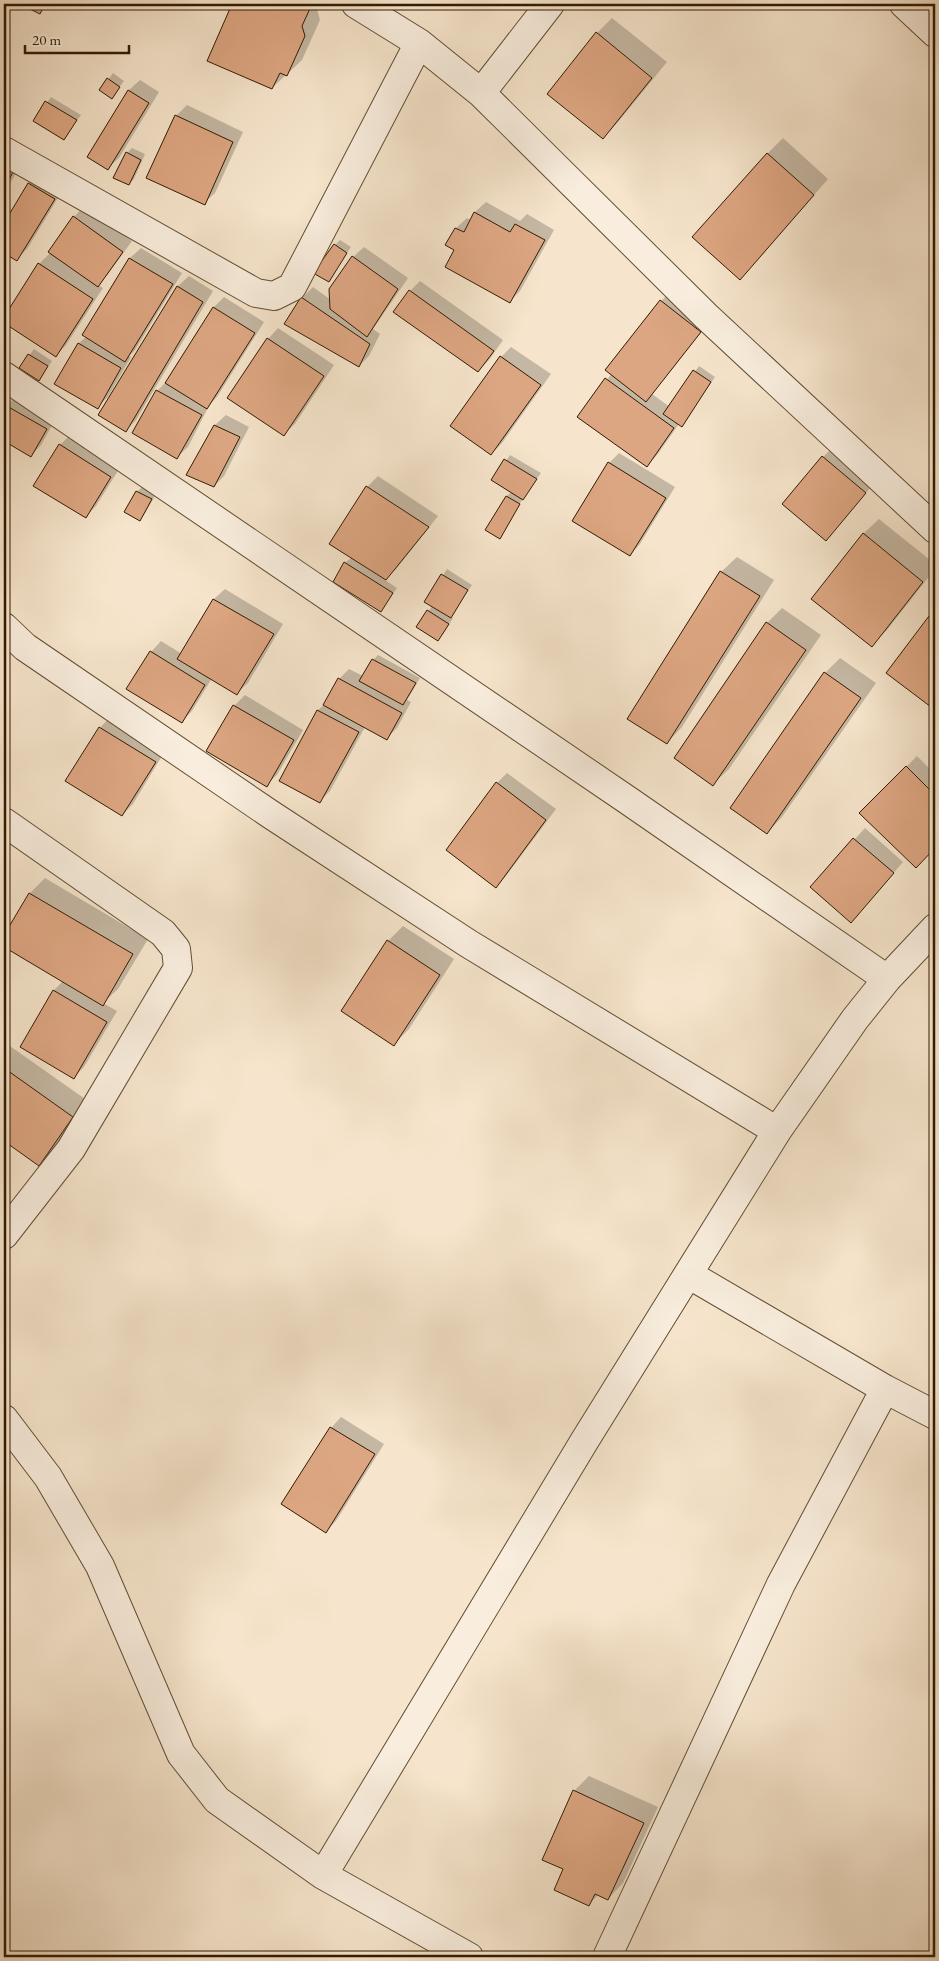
<svg xmlns="http://www.w3.org/2000/svg" width="939" height="1961" font-family="'EB Garamond',serif">
	<rect width="100%" height="100%" fill="#f6e5cc"/>
	<filter id="stains"><feTurbulence type="fractalNoise" baseFrequency=".004" numOctaves="4"/><feColorMatrix values="0 0 0 0 .2 0 0 0 0 .09 0 0 0 0 .02 0 0 0 .5 -.17"/></filter>
	<radialGradient id="worn" r=".72"><stop offset=".6" stop-color="#630" stop-opacity="0"/><stop offset="1" stop-color="#630" stop-opacity=".3"/></radialGradient>
	<path fill="#0003" d="M23,4H49L40,12Z
		M233,4H319L317,9L320,20L302,60L272,88L208,60Z
		M612,18L667,62L618,122L603,138L597,33Z
		M113,73L124,81L112,97L101,90Z
		M140,80L159,92L119,158L108,168L89,156L129,90Z
		M51,97L81,115L64,138L35,120Z
		M187,105L243,132L215,193L204,203L176,116Z
		M783,138L828,179L755,263L767,154Z
		M132,148L145,154L134,179L129,184L127,153Z
		M4,150L23,161L4,194Z
		M40,173L64,188L27,249L16,259L4,252V225L29,183Z
		M486,202L520,221L527,214L554,230L520,291L510,301L455,250L447,245L456,228L467,218L471,220L475,212Z
		M84,206L132,241L108,274L98,285L103,288L66,345L56,355L4,322V319L39,264L51,252L74,217Z
		M340,240L351,247L328,280L335,245Z
		M364,247L408,278L373,329L380,334L369,356L359,366L286,324L302,298L313,287L331,300L353,257Z
		M141,248L182,273L135,350L129,356L131,357L108,397L97,407L56,383L79,343L86,337L83,335L130,258Z
		M189,276L213,291L136,420L126,430L100,414L178,286Z
		M420,281L503,340L489,360L478,371L410,291Z
		M672,290L710,321L652,394L670,407L699,366L715,377L686,420L682,425L679,424L657,455L647,465L579,417L612,373L607,369L661,301Z
		M224,297L264,322L217,397L210,404L188,447L177,457L134,433L157,391L168,380L214,307Z
		M278,328L334,365L295,424L284,434L268,339Z
		M511,347L551,374L502,443L491,454L501,357Z
		M34,349L52,361L39,380L20,368Z
		M16,396L56,418L41,445L31,456L4,440V409Z
		M226,415L249,427L224,476L214,486L187,474L215,425Z
		M70,435L121,466L96,506L86,516L60,445Z
		M833,447L875,482L836,529L823,457Z
		M619,453L675,487L640,544L630,555L609,463Z
		M510,455L541,473L523,498L504,532L499,537L507,496L512,491L493,480Z
		M378,476L438,516L397,568L385,580L397,588L381,611L345,563L352,557L331,544L367,487Z
		M142,487L156,494L144,515L139,520L137,492Z
		M879,519L935,564V569L887,630L871,645L863,534Z
		M737,557L774,580L682,727L667,743L721,572Z
		M447,569L472,585L450,617L453,618L443,634L438,639L418,627L432,606L425,602Z
		M225,589L283,624L248,683L237,693L212,678L192,711L181,722L151,652L161,641L182,654L214,599Z
		M782,608L821,635L729,769L713,784L767,623Z
		M935,610V708L888,672Z
		M378,655L420,678L407,700L411,702L397,728L387,738L365,727L330,791L320,801L281,780L318,710L327,702L339,679L349,669L363,676L373,660Z
		M840,658L876,683L782,817L767,833L825,673Z
		M245,695L303,730L277,775L266,785L234,706Z
		M110,717L165,751L133,804L122,815L100,728Z
		M917,756L935,774V846L916,866L861,813Z
		M507,773L556,809L506,876L496,886L497,783Z
		M865,828L903,862L861,911L812,886Z
		M45,878L148,939L118,989L103,1003L117,1011L84,1067L74,1077L21,1047L54,990L63,981L4,945V938L30,893Z
		M403,926L454,959L409,1029L394,1044L388,941Z
		M4,1009L11,1013L4,1026Z
		M7,1044L88,1101L54,1149L39,1164L4,1140V1047Z
		M341,1417L384,1444L336,1521L326,1531L331,1428Z
		M589,1776L658,1807L623,1883L608,1899L599,1894L589,1904L565,1868L574,1791Z"/>
	<path fill="#dda682" stroke="#321a00" d="M20,4H45L40,14Z
		M232,4H312L302,26L305,36L287,76L280,73L272,89L207,61Z
		M596,32L652,78L603,139L547,94Z
		M107,78L120,87L112,99L99,90Z
		M128,90L149,103L108,170L87,157Z
		M45,101L77,120L64,140L33,121Z
		M175,115L233,142L205,205L146,178Z
		M126,152L141,160L129,185L113,178Z
		M767,153L814,195L740,280L692,237Z
		M4,167L13,172L4,189Z
		M28,183L55,199L17,261L4,253V223Z
		M474,212L510,232L515,224L545,240L510,303L445,267L454,250L445,245L455,228L464,232Z
		M73,216L123,252L98,287L48,252Z
		M334,244L347,253L329,282L313,273Z
		M352,256L398,289L367,337L330,309L329,289Z
		M129,258L173,284L125,362L82,335Z
		M38,263L93,299L56,357L4,323V317Z
		M177,286L203,302L126,432L98,415Z
		M409,290L494,351L478,372L393,312Z
		M301,297L370,344L359,367L284,324Z
		M660,300L701,332L646,402L605,370Z
		M213,307L255,333L207,409L165,383Z
		M267,338L324,376L284,436L227,398Z
		M78,343L121,368L98,409L54,384Z
		M28,354L48,366L39,381L19,368Z
		M500,356L541,385L491,455L450,426Z
		M693,370L711,382L682,427L663,414Z
		M605,378L674,428L647,467L577,417Z
		M156,390L202,415L177,459L132,433Z
		M5,405L47,429L31,457L4,441Z
		M214,425L240,437L214,487L186,475Z
		M59,444L111,477L86,518L33,486Z
		M822,456L866,493L826,541L782,504Z
		M504,459L537,479L523,500L491,480Z
		M608,462L666,498L630,556L572,521Z
		M366,486L429,527L386,580L329,544Z
		M136,491L152,499L140,521L124,512Z
		M506,496L520,504L500,539L485,530Z
		M863,533L923,582L872,647L811,599Z
		M344,562L393,593L381,612L333,582Z
		M720,571L760,596L667,744L627,719Z
		M441,574L468,590L451,618L424,602Z
		M213,599L274,634L237,695L177,659Z
		M935,608V710L886,673Z
		M427,610L449,624L438,641L416,627Z
		M766,622L806,650L713,786L674,758Z
		M150,651L205,685L182,723L126,689Z
		M372,659L416,683L403,705L359,681Z
		M824,672L861,698L767,834L730,808Z
		M338,678L402,713L387,740L323,705Z
		M233,705L294,740L267,787L206,751Z
		M317,710L359,732L320,803L279,781Z
		M99,727L156,762L122,816L65,781Z
		M906,766L935,795V848L916,868L859,813Z
		M496,782L546,820L496,888L446,850Z
		M853,838L894,873L851,923L810,887Z
		M29,893L133,954L103,1006L4,947V935Z
		M387,940L440,975L394,1046L341,1011Z
		M53,990L107,1022L74,1079L20,1047Z
		M4,1068L73,1117L39,1166L4,1141Z
		M330,1427L375,1454L326,1533L281,1504Z
		M573,1790L644,1823L608,1900L595,1894L589,1906L554,1890L563,1869L542,1860Z"/>
	<g fill="none" stroke-linecap="round" stroke-linejoin="round">
		<defs>
			<path id="street" d="M356,4L419,43L481,93L706,316L935,529
				M904,4L935,33
				M481,93L550,4
				M4,151L256,293L274,296L292,287L419,43
				M4,376L626,799L887,979
				M4,627L25,647L270,814L469,944L777,1131
				M4,822L163,933L176,949L178,968L71,1149L4,1235
				M688,1274L885,1389L935,1415
				M4,1419L48,1477L100,1566L181,1754L217,1800L323,1875L469,1957
				M323,1875L585,1440L777,1131L855,1019L887,979L935,928
				M607,1957L781,1584L885,1389"/>
		</defs>
		<use href="#street" stroke="#634d33" stroke-width="30"/>
		<use href="#street" stroke="#f9eede" stroke-width="28"/>
	</g>
	<rect width="939" height="1961" fill="none" stroke="#f6e5cc" stroke-width="20"/>
	<rect x="5" y="5" width="929" height="1951" fill="none" stroke="#321a00" stroke-width="2.5"/>
	<rect x="10" y="10" width="919" height="1941" fill="none" stroke="#321a00"/>
	<path d="M25 45v8h104v-8" fill="none" stroke="#321a00" stroke-width="2.5"/>
	<text x="32" y="45" font-size="15" fill="#321a00" stroke="#f9eede" stroke-width="4" paint-order="stroke">20 m</text>
	<rect width="100%" height="100%" filter="url(#stains)"/>
	<rect width="100%" height="100%" fill="url(#worn)"/>
</svg>
